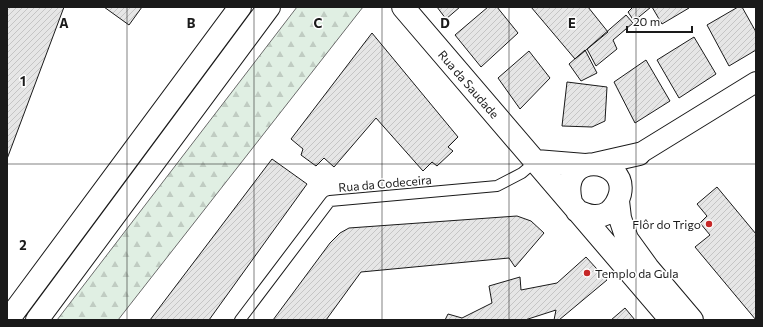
<svg xmlns="http://www.w3.org/2000/svg" width="763" height="327" font-family="Commissioner,sans-serif">
	<defs>
		<pattern id="forest-firs" width="22" height="20" patternUnits="userSpaceOnUse"><rect width="22" height="20" fill="#e0efe3"/><path d="M5 1l3.5 6h-7zM16 11l3.5 6h-7z" fill="#c0ccc2"/></pattern>
		<pattern id="building-hatch" width="6" height="6" patternUnits="userSpaceOnUse"><rect width="6" height="6" fill="#e6e6e6"/><path d="M-1 1l2-2M0 6l6-6M5 7l2-2" fill="none" stroke="#c5c5c5"/></pattern>
	</defs>
	<rect width="100%" height="100%" fill="#fff"/>
	<path fill="url(#forest-firs)" stroke="#6a6a6a" d="M297,7H363L118,320H57Z"/>
	<path fill="url(#building-hatch)" stroke="#1a1a1a" d="M7,7H64L7,159Z
		M104,7H142L129,25Z
		M437,7H460L446,19Z
		M488,7H497L518,33L481,67L455,35Z
		M531,7H588L608,32L575,59Z
		M633,7H651L634,21L628,12Z
		M652,7H688L689,8L662,24Z
		M738,7H742L756,32V50L729,66L707,25Z
		M626,15L633,23L613,40L617,49L596,66L587,49Z
		M372,33L458,137L448,147L453,151L437,166L432,162L423,171L376,118L334,167L324,158L316,166L301,155L303,149L291,139Z
		M694,37L716,74L679,98L657,60Z
		M585,50L597,73L581,81L569,64Z
		M529,51L550,78L520,109L498,78Z
		M646,60L670,101L635,123L614,82Z
		M567,82L607,87L605,121L592,127L562,126Z
		M272,159L307,184L209,320H150Z
		M717,187L756,234V320L695,247L710,235L700,223L707,216L697,204Z
		M517,216L531,221L544,233L515,267L509,258L361,272L326,320H273L330,243L340,233L349,228Z
		M586,257L607,280L559,320H554L556,310L525,320H445L448,314L462,318L492,303L489,286L520,277L521,290L557,283Z
		M625,308L635,320H611Z"/>
	<g fill="none" stroke-linecap="round" stroke-linejoin="round">
		<defs>
			<path id="service" d="M240,320L330,201L497,186L522,173L536,161"/>
			<path id="minor" d="M639,154L756,82"/>
			<path id="tertiary" d="M403,7L671,320
				M536,161L585,165
				M595,164L639,154
				M618,201L620,218L627,239L648,268L692,320
				M571,202C558,149 628,157 620,194C618,202 615,207 609,212C598,219 588,216 577,211"/>
			<path id="trunk" d="M8,320L240,7
				M37,320L269,7"/>
		</defs>
		<use href="#service" stroke="#1a1a1a" stroke-width="12"/>
		<use href="#minor" stroke="#1a1a1a" stroke-width="22"/>
		<use href="#tertiary" stroke="#1a1a1a" stroke-width="24"/>
		<use href="#trunk" stroke="#1a1a1a" stroke-width="24"/>
		<use href="#service" stroke="#fff" stroke-width="10"/>
		<use href="#minor" stroke="#fff" stroke-width="20"/>
		<use href="#tertiary" stroke="#fff" stroke-width="22"/>
		<use href="#trunk" stroke="#fff" stroke-width="22"/>
	</g>
	<path fill="none" stroke="#1a1a1a" stroke-width="1" stroke-opacity="0.55" d="M127,7V320M254,7V320M382,7V320M509,7V320M636,7V320M7,164H756"/>
	<g fill="#c62828" stroke="#fff" stroke-width="1.5">
		<circle cx="709" cy="224" r="4"/>
		<circle cx="587" cy="273" r="4"/>
	</g>
	<g text-anchor="middle" dominant-baseline="central" stroke-width="3" stroke-linejoin="round" paint-order="stroke">
		<g font-size="12" fill="#1a1a1a" stroke="#fff">
			<text transform="translate(469 84) rotate(49)">Rua da Saudade</text>
			<text transform="translate(385 183) rotate(-5)">Rua da Codeceira</text>
		</g>
		<g font-size="12" fill="#1a1a1a" stroke="#fff" text-anchor="end">
			<text x="701" y="224">Flôr do Trigo</text>
			<text x="595" y="273" text-anchor="start">Templo da Gula</text>
		</g>
	</g>
	<g font-size="13" text-anchor="middle" font-weight="bold" fill="#1a1a1a" stroke="#fff" stroke-width="3" stroke-linejoin="round" paint-order="stroke">
		<text x="64" y="28">A</text>
		<text x="191" y="28">B</text>
		<text x="318" y="28">C</text>
		<text x="445" y="28">D</text>
		<text x="572" y="28">E</text>
		<text x="23" y="86">1</text>
		<text x="23" y="250">2</text>
	</g>
	<rect width="763" height="327" fill="none" stroke="#1a1a1a" stroke-width="16"/>
	<path d="M627 26v6h65v-6" fill="none" stroke="#1a1a1a" stroke-width="2"/>
	<text x="633" y="26" font-size="12" fill="#1a1a1a" stroke="#ffffff" stroke-width="3" paint-order="stroke">20 m</text>
</svg>
